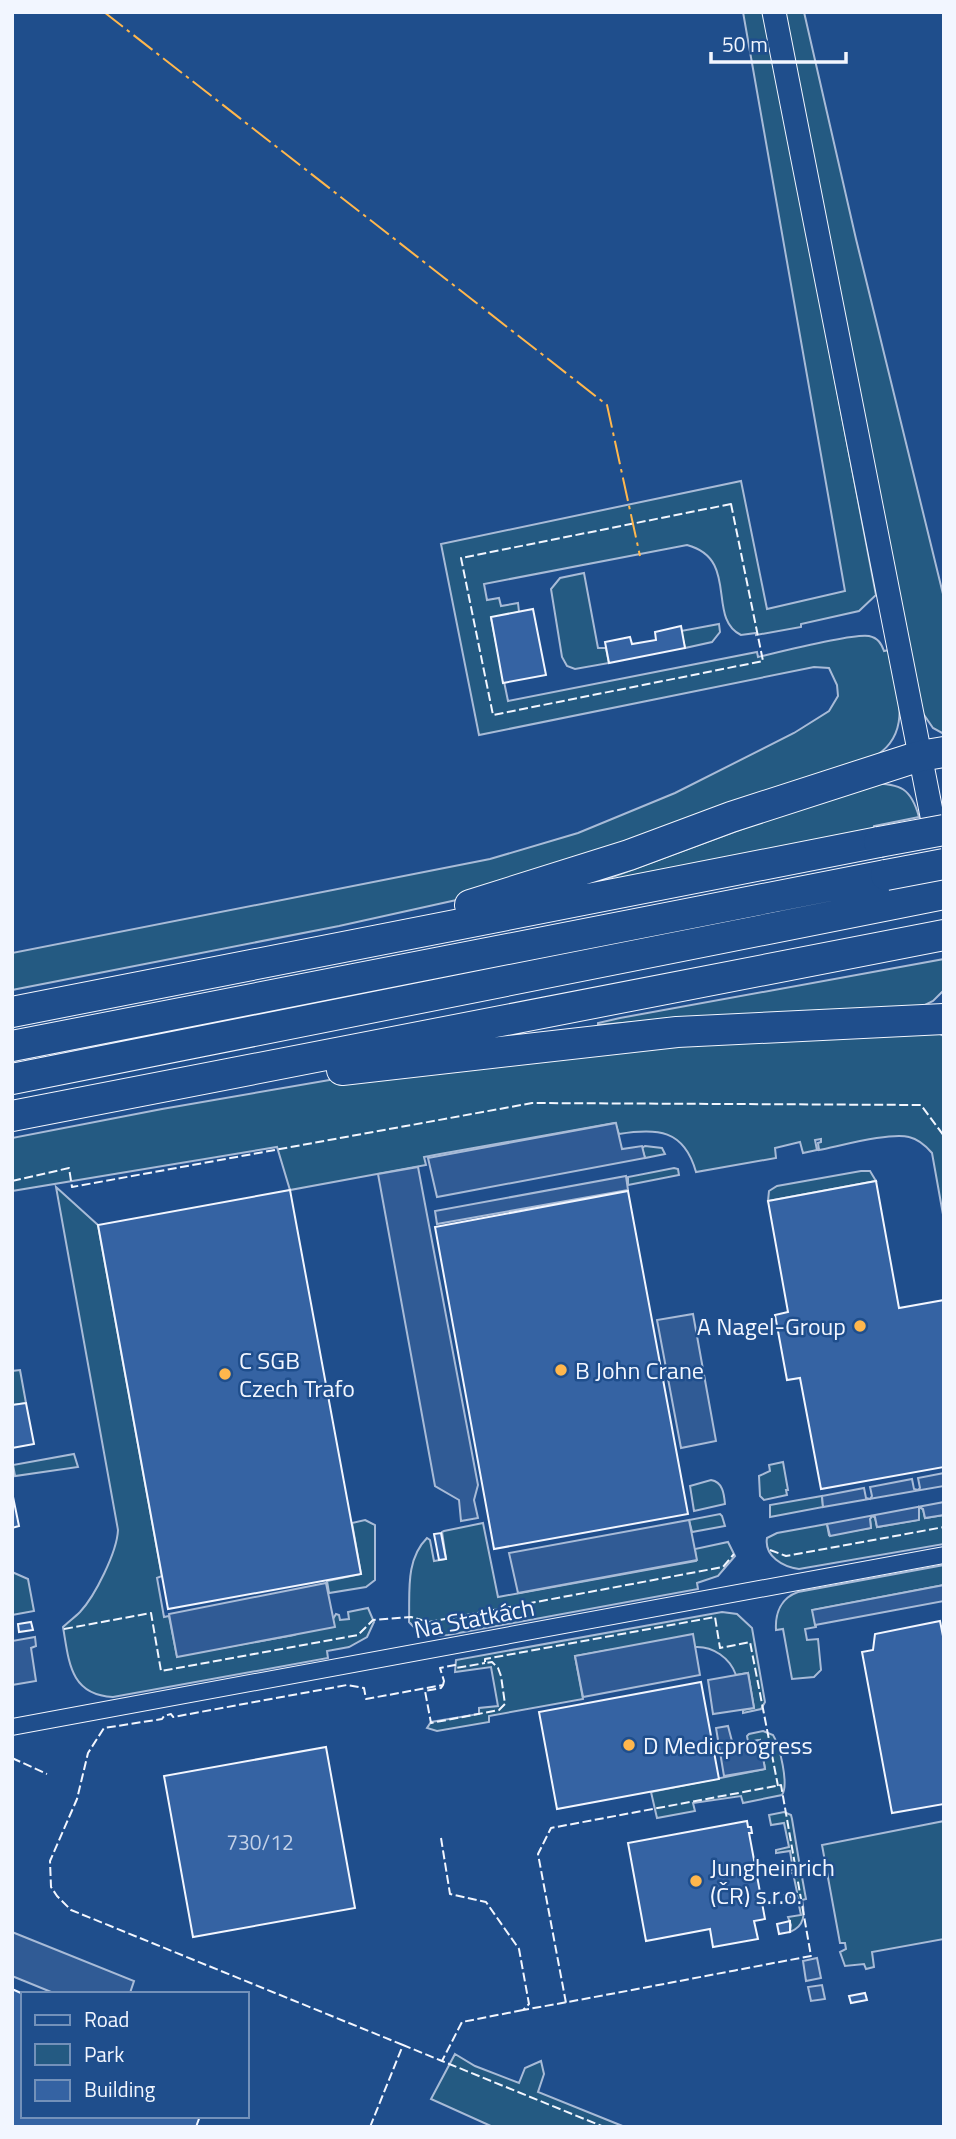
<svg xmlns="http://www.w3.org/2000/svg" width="956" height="2139" font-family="'Titillium Web',sans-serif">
	<rect width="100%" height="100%" fill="#1f4e8c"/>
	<path fill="#245a82" stroke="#a8bbd7" stroke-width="2" d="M743,12H765L876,595L859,611L801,624V627L756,635V633L741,635C706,618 740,559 687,545L484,584L487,600L499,598L501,606L518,603L519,612L491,618L508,701L757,652L758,657C779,652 853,633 869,636C878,638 881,643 884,651L889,650C896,687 914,731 877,755L470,897L339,926L12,990V953L490,859L578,833L675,793L794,733L829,711L838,696L837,685L829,668L814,667L479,735L441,544L741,481L767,609L845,591Z
		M785,12H804L856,239L944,598V734L933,728L920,709Z
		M584,573L598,648H606L609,663L575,669L567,666L562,657L551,589L560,578Z
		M719,624L720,632L712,642L685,648L681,631Z
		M871,783C901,784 911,788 919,817L874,826L873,831L588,886L856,787Z
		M944,959V990L933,1001L921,1007L697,1017L598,1025V1023L620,1018Z
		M938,1033L944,1036V1220L932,1153C926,1146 918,1139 909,1137C891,1132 840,1146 819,1150L818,1143L821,1142V1139L815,1140L817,1150L803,1153L800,1142L775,1148L776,1158L696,1172C684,1129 657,1128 619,1134L615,1123L440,1154L424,1157L426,1165L290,1190L277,1147L12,1191V1138L162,1109L347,1077L682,1043Z
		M645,1146L662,1148L665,1154L645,1158L642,1148Z
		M674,1168L678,1169L679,1175L628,1185V1177Z
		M861,1171H870L876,1181L768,1201L769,1191L777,1186Z
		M56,1187L98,1225L162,1576L157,1578L164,1617L169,1616L177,1656L294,1635L333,1619L336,1614L339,1615L340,1620L349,1619L348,1612L368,1608L374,1622L367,1637L349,1647L327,1651L328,1658L113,1697C70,1695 69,1662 63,1627C68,1622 74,1618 80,1612C95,1596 117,1552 118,1530Z
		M20,1370L26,1403L12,1405V1371Z
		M74,1454L78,1467L15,1476L13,1465Z
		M783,1462L788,1490H786L787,1495L764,1500L760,1496L759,1476L770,1471L769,1465Z
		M711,1480C723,1482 724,1494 725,1504L694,1511L690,1486Z
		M822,1496L823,1507L770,1517V1505Z
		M919,1507L923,1509L925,1518L944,1515V1544L799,1569C783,1567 764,1556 767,1538L777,1533L827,1524L829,1535L871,1528L870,1519L872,1516L875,1517L877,1527L918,1520Z
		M720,1514L722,1516L725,1526L692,1532L689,1520Z
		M365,1520L375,1525V1580L366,1587L329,1593L327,1581L361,1574L352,1523Z
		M483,1523L498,1597L696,1561L695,1549L728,1542L735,1556L718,1576L697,1583L698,1589L448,1635C431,1636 420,1635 409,1622C410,1593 405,1560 427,1538L430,1540L434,1561L446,1559L442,1532L444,1531Z
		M944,1565V1585L813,1610L816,1627L805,1629L807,1640L818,1639L821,1670L814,1677L792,1679L783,1629L776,1630C775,1613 781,1598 798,1592Z
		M12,1572L28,1579L34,1611L12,1615Z
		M722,1612L737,1614L752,1628L765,1702L761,1709L743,1713V1710L754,1708L748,1673L736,1675C730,1658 713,1646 695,1647L612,1661L610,1650L575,1656L583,1699L489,1716V1722L437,1731L427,1728L431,1722L479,1714V1708L498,1706L491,1667L455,1672L456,1660Z
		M763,1731L773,1735C780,1746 789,1785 782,1795L743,1803L741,1796L693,1803L695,1811L657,1818L651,1792L765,1769L760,1740L748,1742L747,1736L749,1734Z
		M784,1812L791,1815L792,1819L801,1873L797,1874L798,1877H802L806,1899L802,1900C805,1914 805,1926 790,1932L791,1925L788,1917L801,1915L797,1896L784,1898V1895L797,1892L793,1873L779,1875L778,1873L793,1870L790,1851L776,1853V1850L789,1847L784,1823L771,1825L769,1815Z
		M944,1821V1939L872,1952L874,1967L866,1969L864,1964L845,1966L840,1952L846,1949L845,1943H840L822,1845Z
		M455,2054L475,2066L519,2083L525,2068L541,2061L544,2074L538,2092L625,2127H493L431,2099Z"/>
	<path fill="#305b95" stroke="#a8bbd7" stroke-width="2" d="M616,1123L622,1149L642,1146L645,1158L437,1197L428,1158Z
		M418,1167L478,1485L474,1500L478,1518L461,1521L459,1500L435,1486L378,1174Z
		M626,1176L628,1190L437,1224L435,1211Z
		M693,1314L716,1441L681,1448L657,1320Z
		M944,1473V1486L823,1507L822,1496L864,1488L866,1498L870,1499L872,1496L870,1487L912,1479L914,1489L918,1490L920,1488L918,1478Z
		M944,1502V1515L925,1518L923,1509L919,1507V1520L877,1527L875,1517L872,1516L870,1519L871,1528L830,1536L827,1524Z
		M689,1520L697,1560L518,1593L509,1553Z
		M326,1583L335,1627L177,1657L169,1614Z
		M944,1585V1601L815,1625L812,1610Z
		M693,1634L700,1675L583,1697L575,1656Z
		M35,1637L36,1646L31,1648L36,1681L12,1685V1641Z
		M748,1673L754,1708L713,1714L708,1680Z
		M728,1726L733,1745L760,1740L765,1769L724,1776L716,1728Z
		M12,1932L134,1981L130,1993L132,1994H56L12,1976Z
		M817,1958L821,1978L806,1981L803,1961Z
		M822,1985L825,1999L811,2001L808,1987Z"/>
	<path fill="#3563a3" stroke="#f2f6ff" stroke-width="2" d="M533,609L546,675L503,683L491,617Z
		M681,626L685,648L609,663L605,642L630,637L632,644L656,640L655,632Z
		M876,1181L899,1308L944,1300V1467L821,1489L800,1378L787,1380L780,1342L775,1315L788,1312L768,1201Z
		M290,1190L361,1574L168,1609L98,1225Z
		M628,1191L688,1514L494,1549L435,1227Z
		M26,1403L34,1444L12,1448V1405Z
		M12,1492L19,1526L12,1528Z
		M441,1533L446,1559L439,1560L434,1534Z
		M940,1621L944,1641V1804L892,1813L862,1652L873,1650L875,1634Z
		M31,1622L33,1630L19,1632L18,1624Z
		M701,1682L719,1779L557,1809L539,1712Z
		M326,1747L355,1908L193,1937L164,1776Z
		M747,1821L748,1827H751L752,1833H749L765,1919L754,1921L758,1939L713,1947L710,1929L646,1941L628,1843Z
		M790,1921V1932L779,1934L777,1924Z
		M12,1989L23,1994V2116H200L196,2127H12Z
		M865,1993L867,2000L851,2003L849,1996Z"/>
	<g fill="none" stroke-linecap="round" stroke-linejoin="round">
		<defs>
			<path id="street" d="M12,1727L944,1555"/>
			<path id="secondary" d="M774,12L932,816"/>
			<path id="highway" d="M470,905L629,855L731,817L920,756L944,752
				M12,1012L879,842
				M12,1046L886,875
				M342,1070L677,1032L944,1019
				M12,1079L944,894
				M12,1116L944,935"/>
		</defs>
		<use href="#street" stroke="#f2f6ff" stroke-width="18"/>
		<use href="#secondary" stroke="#f2f6ff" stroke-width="25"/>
		<use href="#highway" stroke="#f2f6ff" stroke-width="32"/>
		<use href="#street" stroke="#1f4e8c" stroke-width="16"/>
		<use href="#secondary" stroke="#1f4e8c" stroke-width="23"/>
		<use href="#highway" stroke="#1f4e8c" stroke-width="30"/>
		<defs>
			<path id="highway-bridge" d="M879,842L944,830
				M886,875L944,864"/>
		</defs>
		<use href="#highway-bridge" stroke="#f2f6ff" stroke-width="32" stroke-linecap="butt"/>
		<use href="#highway-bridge" stroke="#1f4e8c" stroke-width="30"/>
		<path stroke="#f2f6ff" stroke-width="2" stroke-dasharray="9 3.5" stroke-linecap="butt" d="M731,504L763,661L493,715L461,558Z
			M12,1181L69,1168L72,1187L532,1103L921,1105L944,1136
			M770,1550L786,1556L944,1527
			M64,1629L151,1613L161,1671L358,1635L373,1620L411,1617L429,1622L723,1567L734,1554
			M443,1685L444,1681L440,1668L455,1665L456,1668L485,1663
			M12,1758L47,1774
			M441,1838L450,1894L486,1902L519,1949L529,2004L523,2010C619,1993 715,1974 811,1956L781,1785L551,1828L538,1854L566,2003
			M523,2010L462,2022L442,2061L604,2127
			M403,2045L71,1910L57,1896L51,1887L50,1861L77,1799L88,1753L104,1728L162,1719L164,1716L171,1714L173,1717L347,1685L364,1688L366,1699L443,1685L441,1688L425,1691L431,1723L499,1710L505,1704L501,1676L498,1668L492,1662L485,1663V1659L715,1617L720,1648L750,1642L778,1786
			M370,2127L403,2045L442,2061"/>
		<path stroke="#ffb74d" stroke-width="2" stroke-dasharray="24 5 3.5 5" stroke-linecap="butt" d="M104,12L607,405L640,556"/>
	</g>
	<g fill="#ffb74d" stroke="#1f4e8c" stroke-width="2.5">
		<circle cx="860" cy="1326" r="7"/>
		<circle cx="561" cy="1370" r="7"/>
		<circle cx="225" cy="1374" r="7"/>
		<circle cx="629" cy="1745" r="7"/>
		<circle cx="696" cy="1881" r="7"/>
	</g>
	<g text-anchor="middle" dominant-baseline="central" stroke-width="5" stroke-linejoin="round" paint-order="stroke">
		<g font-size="21" fill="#c3d1e8">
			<text x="260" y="1842">730/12</text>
		</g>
		<g font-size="24" fill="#f2f6ff" stroke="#1f4e8c" text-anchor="start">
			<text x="846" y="1326" text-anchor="end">A Nagel-Group</text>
			<text x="239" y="1360">C SGB<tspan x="239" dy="28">Czech Trafo</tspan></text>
			<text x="575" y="1370">B John Crane</text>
			<text x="643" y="1745">D Medicprogress</text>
			<text x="710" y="1867">Jungheinrich<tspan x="710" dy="28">(ČR) s.r.o.</tspan></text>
		</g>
		<g font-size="24" fill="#f2f6ff" stroke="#1f4e8c">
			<text transform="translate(474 1618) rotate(-11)">Na Statkách</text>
		</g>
	</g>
	<rect width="956" height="2139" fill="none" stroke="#f2f6ff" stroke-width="28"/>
	<rect x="21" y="1992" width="228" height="126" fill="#1f4e8c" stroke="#7391ba" stroke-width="2"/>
	<rect x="35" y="2015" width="35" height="10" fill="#1f4e8c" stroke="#7391ba" stroke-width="2"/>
	<text x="84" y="2027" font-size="21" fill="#f2f6ff">Road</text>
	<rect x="35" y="2044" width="35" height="21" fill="#245a82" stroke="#7391ba" stroke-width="2"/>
	<text x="84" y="2062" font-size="21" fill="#f2f6ff">Park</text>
	<rect x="35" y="2080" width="35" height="21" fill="#3563a3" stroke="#7391ba" stroke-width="2"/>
	<text x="84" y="2097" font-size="21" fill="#f2f6ff">Building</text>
	<path d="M711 52v10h135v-10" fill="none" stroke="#f2f6ff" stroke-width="3.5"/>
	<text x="722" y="52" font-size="21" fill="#f2f6ff" stroke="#1f4e8c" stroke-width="5" paint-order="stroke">50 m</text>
</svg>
